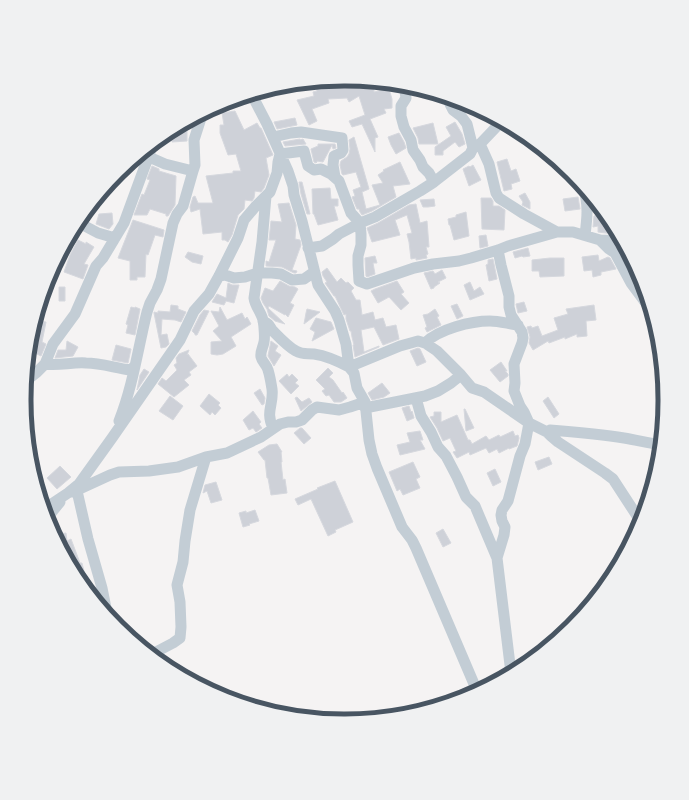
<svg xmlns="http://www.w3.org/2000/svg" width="689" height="800" font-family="'Open Sans',sans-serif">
	<rect width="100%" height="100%" fill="#f5f3f3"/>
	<path fill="#ced1d8" stroke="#d6d8de" d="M340,80L371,82L370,88H374V92L389,89L392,99V108L384,109L386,113L370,119L378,137L375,138V152L362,124L352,127L349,121L365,115L359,96L349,102L347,98L328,99L329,103L312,109L317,121L309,125L297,100L314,96L313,92L317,91L315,82Z
		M245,97L246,99L231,109L227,102Z
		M235,111L244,130L257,123L260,128H261L273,155L266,158L269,175L264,188L261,192L255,191L254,198L252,201L245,200L244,209L238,215L232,235L228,242L225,240H222V232L203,234L200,209L191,212L190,207L193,197L195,196L198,203H213L206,176L233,173V171H241L236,154L228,155L220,133V125H224L222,113Z
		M295,118L297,125L277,129L274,122Z
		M455,122L462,134L465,144L459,147L455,142L443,151V155H435V147L451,136L446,127Z
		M433,123L438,144H419L418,138L413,128Z
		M187,129V141L172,142V131Z
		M399,133L404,142L406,148L396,154L391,145L388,137Z
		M354,137L369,189L362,192L366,209L380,205L372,185L383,183L378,175L384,171L383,170L400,162L410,184L393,186L396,197L372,211L362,215L360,212L359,209H357L352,197L355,196L353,190L361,187L356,172L343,175L342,174L340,165L341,161L347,157L349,154L350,149L349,140Z
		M300,139V140L303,139L306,144L285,146L283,142Z
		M318,144H335L336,148L333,149L332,145L323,162L317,161V162L316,163L314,162L311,149L318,146Z
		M507,159L511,171L516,169L520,181L511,184L512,189L504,191L497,162Z
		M473,165L481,180L469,186L463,169L469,166L470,167Z
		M152,166L159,169V171L176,176L175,205L168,216H166V214L150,209L147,215H134L142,194L144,195L150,180L147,179Z
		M299,182H302L310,214H307L301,194Z
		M330,188L331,199H338V206H334L338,220L318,225L314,214H313L312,189Z
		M525,193L530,202V209L522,205L523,202L519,196Z
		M578,197L580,209L565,211L563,199Z
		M481,198H491L493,201V206H499L505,210L504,230L482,229Z
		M434,199L435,206L428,207H423L420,200Z
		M289,203L296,225L295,239L300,240L301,245L292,270L297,271L296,273H294L282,267L266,266V261L269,262L276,240H269L271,221L282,222L278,204Z
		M416,204L420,223L427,221L429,247H426L428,254L426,255L427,258L416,260V258L411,259L409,242L407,234L412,233L407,215L395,220L400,235L372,242L367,228L378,223L409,205Z
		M466,212L469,236L454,240L450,225H449L448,219L456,217V215Z
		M112,213L113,224L109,229L96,224L99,214Z
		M604,213L606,222L610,221L612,224L614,234L598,232V226L593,227L594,216Z
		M133,220L164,230L163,237L155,235L148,255L146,254L145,277H137V280H130V261L118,258Z
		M486,235L488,246L480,248L479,236Z
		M78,240L86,244V242L94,247L84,264L88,265L83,279L64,272L70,255Z
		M528,248L530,256L523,257L522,256L515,258L513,252Z
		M188,252L203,256L201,264L192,262L185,257Z
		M598,255L599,261L608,257L610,258L616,269L601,272V275L593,277L592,270L584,271L582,257Z
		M375,256L377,263H373L375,274L367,277L366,276L365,258Z
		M550,258H564V276L540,277L539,271H532V260Z
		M493,259L497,279L489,281L486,265L488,264V260Z
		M327,268L337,282L341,278L346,283L348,282L354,288L351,291L356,300H360L362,315L373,312L375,320L383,318L386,327L396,325L399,339L383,345L374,327L361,330L364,352L379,346V347L355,357L353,345H354L352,337L351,331H350L346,319V314L344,315L335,296H334L325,283L327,282L323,276L322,272Z
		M442,270L446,278L438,282L440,283L434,287V288L431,289L424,273L433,271L435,274Z
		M280,281L289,286L295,287L298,289L290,303L294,305L288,317L285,314V315L269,306L268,308L285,324L275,321L269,316L267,309L263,303L261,298L265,288L273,291Z
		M397,281L404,292L401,294L409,303L401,310L389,297L378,303L371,291L375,289Z
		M470,282L474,291L480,287L484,294L470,300L464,285Z
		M228,283L232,285H239L234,303L226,301L224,305L212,302L217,294L226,298Z
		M59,287H65V301H59Z
		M524,302L527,311L518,313L516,304Z
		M457,304L463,316L457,319L451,306Z
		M171,305L178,306V309L186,312L181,322L175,320L162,319L161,335L167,334L169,344L166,347L161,348L154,313V312L158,313V311L170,312Z
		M594,305L596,320L586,321L587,336L577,337V334L565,339V337L549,343L548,341L533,350L529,343L530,337L527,327L531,326L532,328L538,326L542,336L558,330L554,318L568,314L566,309Z
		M131,307L135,308V307L140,309L135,335L126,333L128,325L126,324Z
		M220,307L227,320L242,313L245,319L247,317L251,324L231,337L236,346L223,354L217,355L211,354V342L222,341L213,331L219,326L211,311L219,312Z
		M307,309L320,312L304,324L306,313Z
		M435,309L439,316L437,317L441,325L427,332L425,328L427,327L423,315L428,314Z
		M204,310L209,311L197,335H195V334L192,331L200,315Z
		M316,318L331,322L334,329L312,341L315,332L310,329Z
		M36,321L46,322L42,342L46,344L41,356L35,353L32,367L29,370L27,369L30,337L31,335H33Z
		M67,341L78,347L73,356L55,358L58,350H66Z
		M271,341L278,346L275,351L281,355L274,366L268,356Z
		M116,345L131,349L128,363L112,360Z
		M418,348L420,349L426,362L417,366L410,351Z
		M189,350L187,355L188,354L197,366L189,372L191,375L184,380L189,385L174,397L158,384L162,378L166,381L177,370L174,365L177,363L176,358L179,354Z
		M501,362L507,371H505L508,374V376L500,382L490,370Z
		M328,368L333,373L329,377L333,380L342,393L343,392L347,398L341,402H334L329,395L326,396L322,391L325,389L316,380Z
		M144,369L149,372L137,390L140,375Z
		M287,374L289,377L292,374L298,380L295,383L299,386L291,394L279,381Z
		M382,383L390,393L384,397L372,400L368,393Z
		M260,389L265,398L264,404L262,405L254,393Z
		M209,394L220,403L218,405L221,408L215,415L212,412L210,415L200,406Z
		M170,396L183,406L173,420L159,411Z
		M297,397L302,402L309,398L312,402L301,411L295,398Z
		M548,397L559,414L554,418L543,401Z
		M409,406L411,412L412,411L414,418L407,421L402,408Z
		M464,409H465L474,428L466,431Z
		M253,411L261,422L259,424L262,428L256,432L253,428L249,430L243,420Z
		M434,412H441V422L457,415L468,440H470L472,444L486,436L489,440L499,435L500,437L513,431L515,436L518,435L519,438L517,446L509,449V448L499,453L497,449L489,453L486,448L470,455L469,452L457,458L453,452L456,451L450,438L443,441L437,428L430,417L434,416Z
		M300,428H302L311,438L304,444L294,433Z
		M420,431L423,440H420L425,449L400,455L397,445L410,442L407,433Z
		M277,444L282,452H281L282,462H281L283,480L285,479L287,493L271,495L268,478H267L265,460H264L258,452L269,445Z
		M549,457L552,464L538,470L535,462Z
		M413,462L420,477L416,479L420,488L403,495L400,489L397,491L389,472Z
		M60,466L71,477L57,489L47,478Z
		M495,469L501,482L493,486L487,473Z
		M335,481L353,522L335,530L336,532L328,536L311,499L298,505L295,499L318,489L317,488Z
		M216,482L222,500L211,503L207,491L203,493L205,485Z
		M255,510L259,521L249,524L250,525L243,527L239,513L246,511V513Z
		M443,529L451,543L443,547L436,533Z
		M66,533L67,541L71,539L80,563H82L89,591L78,578L63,551L59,540V534Z"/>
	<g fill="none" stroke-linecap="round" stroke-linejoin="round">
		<path stroke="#c3cdd5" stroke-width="11" d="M404,85L406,98L401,106V116L404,127L411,140L413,150L420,160L423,167L429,173L434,182
			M252,95L267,124L288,171L293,186L294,195L302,221L318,285L335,311L339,320L346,344L349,367L354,373L357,388L365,402L369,440L372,454L377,468L402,527L412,540L416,548L477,691
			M448,98L450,104L453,110L461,116L467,124L473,148
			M273,137L291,133L301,132L342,138L343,150L341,153L334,156L333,165L335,177
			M480,144L489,164L496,193L499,198L524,214L557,232
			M149,157L165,164L193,171
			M583,188C589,203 587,219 585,235
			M266,196L262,242L254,298C255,306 261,312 263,320C264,325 265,338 264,342C263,348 260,351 261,357C262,362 267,365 268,370C270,376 271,383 272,389C274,405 265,411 273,428
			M78,223L81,224L98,233L115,238
			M600,240L609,249L615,253L631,283L651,310
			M308,248L322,246L333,239L339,234L360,223L375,217L420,191L434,182L470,154L473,148L480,144L501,122
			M219,276L225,275L234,278L245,277L258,273H272L281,274L292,280L304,279L314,272
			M263,321C269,324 269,325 272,330C278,336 288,347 296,351C303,355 307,353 314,354C327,356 338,361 349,367L400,346L418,341L425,343L437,351L461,375L472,388L484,392L529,423L547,432L551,436L558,442L605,473L613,479L641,522
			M425,343C439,329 471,321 490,321C499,321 509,324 518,325
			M45,364C59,366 72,362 86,363C101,363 115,368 130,370L135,366
			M26,381L36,373L45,364L53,344L75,314L96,266L103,258L124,223L153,144
			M416,398L421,416L431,432L438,447L446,456L457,477L466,497L475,506L497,558L511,673
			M365,408L425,396L438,391L451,383L461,375
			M119,421C133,386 138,348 147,312L150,303L157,290L161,279L173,223L177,214L183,206L193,171L195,165L194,140L202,115
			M547,432L550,430C575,432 600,434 624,438C636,440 648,443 661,445
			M77,491L88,539L102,588L107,613
			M73,492L110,475L119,472L149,471L178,467L206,457L227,453L261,437L280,424L288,422H296L302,420L312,410L317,407L339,410L350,407L365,402
			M44,509L68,493L79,484L112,438L180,340L194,311L209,294L219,276L238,238L244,220L255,207L270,192L277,173L278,162L280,154L304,151L308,166L314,170L321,169L331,174L339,181L351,213L360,223L361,234V245L358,256V265L359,281L367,284L414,268L433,264L459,261L471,258L498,250L508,246L557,232H573L600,240L621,241
			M47,518L60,502
			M497,558L504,535L505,527L502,521L501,515L502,510L508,501L520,456L525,444L529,423L524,412L520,406L514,391L515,383L514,364L522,343L523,338L522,332L511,315L509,307V296L501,265L498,250
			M152,655L154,653L173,643L180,638L181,627L180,602L177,585L183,562L185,541L190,510L206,457"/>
	</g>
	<path d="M0 0H689V800H0ZM344 86H345A313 313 0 0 1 658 399V401A313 313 0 0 1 345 714H344A313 313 0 0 1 31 401V399A313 313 0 0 1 344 86Z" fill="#f0f1f2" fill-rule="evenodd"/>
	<path fill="none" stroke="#485562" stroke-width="5" d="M344 86H345A313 313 0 0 1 658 399V401A313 313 0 0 1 345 714H344A313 313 0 0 1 31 401V399A313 313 0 0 1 344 86Z"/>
</svg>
